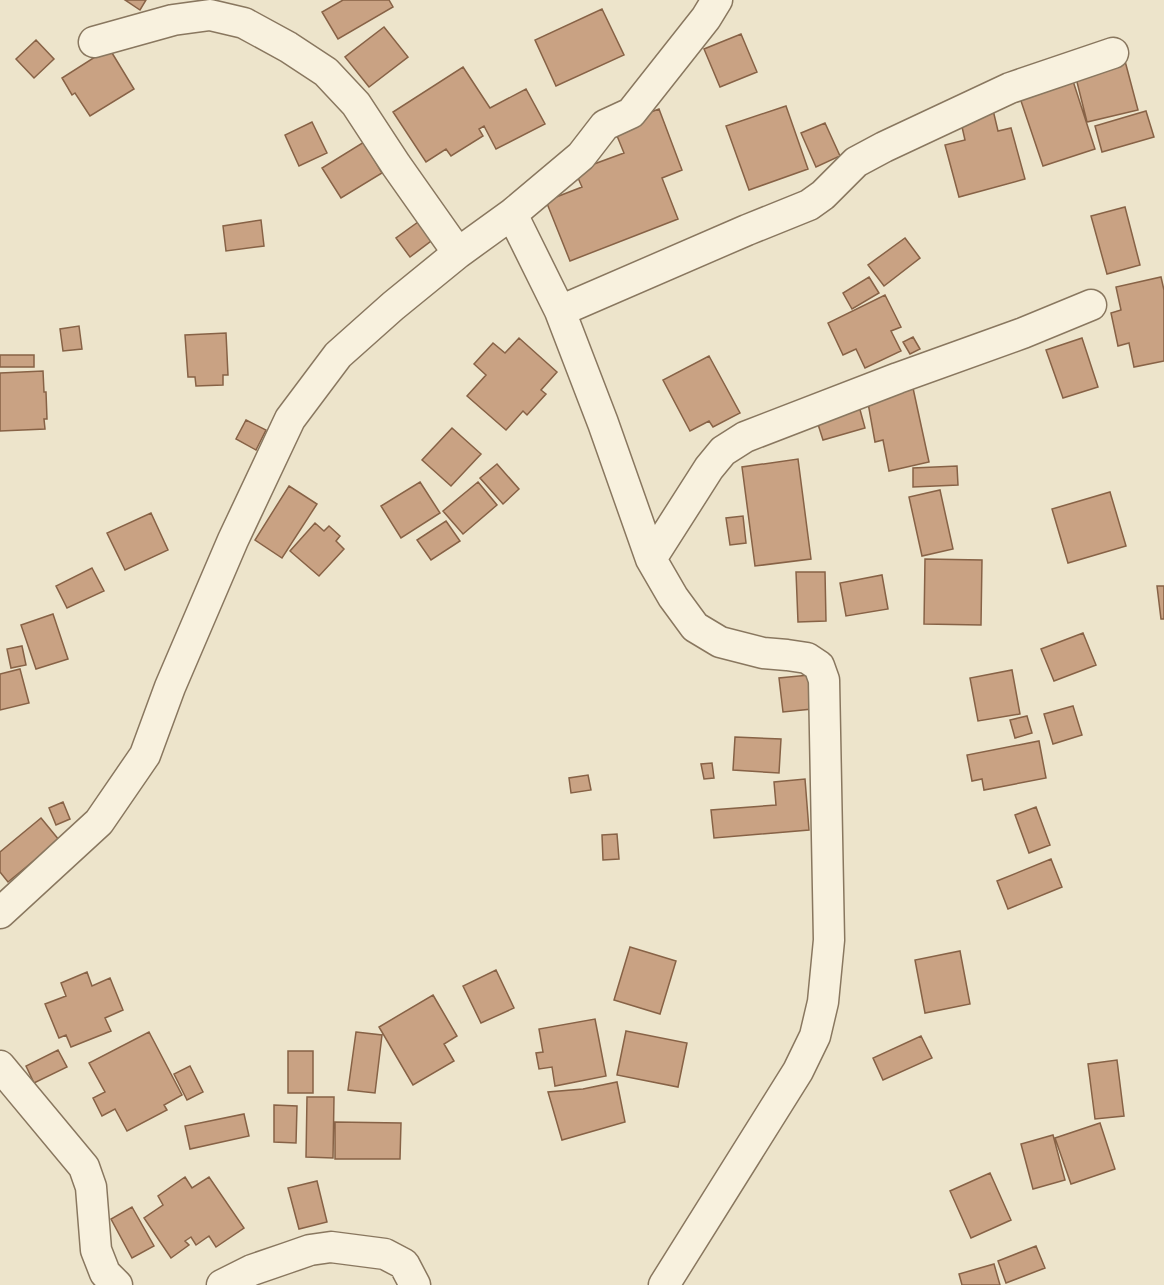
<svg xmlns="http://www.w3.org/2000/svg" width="1164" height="1285" font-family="Bitter,serif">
	<rect width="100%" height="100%" fill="#ede4cb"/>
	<path fill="#c9a283" stroke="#876246" stroke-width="1.5" d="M125,0H146L140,10Z
		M343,0H389L393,7L338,39L322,12Z
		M602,9L624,55L556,86L535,40Z
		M384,27L408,57L369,87L345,57Z
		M741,34L757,72L720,87L704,49Z
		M36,40L54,59L34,78L16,59Z
		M109,48L134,89L90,116L75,93L72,95L62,78Z
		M1125,61L1138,110L1087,122L1075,74Z
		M463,67L490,108L526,89L545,124L496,149L484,126L479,129L483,136L451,156L446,149L426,162L393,112Z
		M1073,81L1095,149L1043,166L1020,98Z
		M786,106L808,169L749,190L726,126Z
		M659,109L682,170L662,178L678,219L570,261L546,201L582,187L575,171L624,153L613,126Z
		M993,110L998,131L1011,128L1025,179L959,197L945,145L965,140L960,118Z
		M1146,111L1154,137L1102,152L1095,126Z
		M312,122L327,153L299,166L285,135Z
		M825,123L840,156L816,167L801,133Z
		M364,142L382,173L341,198L322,168Z
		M1125,207L1140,265L1107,274L1091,216Z
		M425,217L439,235L410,257L396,238Z
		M261,220L264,246L226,251L223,226Z
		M905,238L920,258L884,286L868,265Z
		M869,277L879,293L852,309L843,293Z
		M1161,277L1164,290V361L1134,367L1129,343L1118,346L1111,313L1121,310L1116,287Z
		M885,295L901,327L891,331L901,351L865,368L856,349L843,355L828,323Z
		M79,326L82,349L63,351L60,329Z
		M226,333L228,375H223V385L196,386L195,377H188L185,335Z
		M913,337L920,349L910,354L903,342Z
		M519,338L557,372L541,390L546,394L527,415L523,411L506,430L467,396L486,375L474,364L493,343L505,353Z
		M1082,338L1098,387L1063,398L1046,350Z
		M0,355H34V367H0Z
		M709,356L740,413L713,427L709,421L690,431L663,380Z
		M43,371L44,392H46L47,419H44L45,429L0,431V373Z
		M913,388L929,462L889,471L883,440L875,442L868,403Z
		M859,406L865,428L823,440L816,418Z
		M246,420L266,430L256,450L236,439Z
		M452,428L481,454L451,486L422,460Z
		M798,459L811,559L755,566L742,467Z
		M497,464L519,489L503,504L480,478Z
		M957,466L958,485L913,487V468Z
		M420,482L440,513L401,538L381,506Z
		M478,482L497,505L463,534L443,511Z
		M289,486L317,504L282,558L255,540Z
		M940,490L953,549L922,556L909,497Z
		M1110,492L1126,546L1068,563L1052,509Z
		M151,513L168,550L125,570L107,533Z
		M743,516L746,543L730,545L726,518Z
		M446,521L460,541L431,560L417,540Z
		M315,523L324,531L329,526L340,536L336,541L344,549L319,576L290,551Z
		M925,559L982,560L981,625L924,624Z
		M92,568L104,591L67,608L56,586Z
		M796,572H825L826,621L798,622Z
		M882,575L888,609L846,616L840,583Z
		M1157,586H1164V619H1161Z
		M53,614L68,659L36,669L21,625Z
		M1083,633L1096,665L1054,681L1041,649Z
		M22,646L26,665L11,668L7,649Z
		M20,669L29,703L0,710V674Z
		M1012,670L1020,714L978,721L970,678Z
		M809,675L812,709L783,712L779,678Z
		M1073,706L1082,735L1053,744L1044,714Z
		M1027,716L1032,733L1015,738L1010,720Z
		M735,737L781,739L779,773L733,770Z
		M1039,741L1046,778L984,790L982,779L972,781L967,755Z
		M712,763L714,778L704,779L701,764Z
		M588,775L591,790L571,793L569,778Z
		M805,779L809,830L714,838L711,810L776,805L774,782Z
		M63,802L70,819L56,825L49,808Z
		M1036,807L1050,845L1029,853L1015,815Z
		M41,818L59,840L8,882L0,872V852Z
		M617,834L619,859L603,860L602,835Z
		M1051,859L1062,887L1008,909L997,881Z
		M630,947L676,961L660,1014L614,1000Z
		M960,951L970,1004L925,1013L915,960Z
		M496,970L514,1008L481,1023L463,986Z
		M87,972L92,986L110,978L123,1010L105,1018L111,1031L71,1047L66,1035L59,1038L45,1004L66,996L61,983Z
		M433,995L457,1036L444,1044L454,1061L413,1085L379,1027Z
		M595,1019L606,1076L555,1086L552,1067L539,1069L536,1053L543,1052L539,1029Z
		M626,1031L687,1043L678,1087L617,1075Z
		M149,1032L182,1095L164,1105L167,1110L127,1131L115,1109L102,1116L93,1098L105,1092L89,1063Z
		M356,1032L382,1035L375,1093L348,1090Z
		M921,1036L932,1058L883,1080L873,1058Z
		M58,1050L67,1067L34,1083L26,1066Z
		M288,1051H313V1093H288Z
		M1117,1060L1124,1116L1095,1119L1088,1064Z
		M190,1066L203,1092L187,1100L174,1074Z
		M617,1082L625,1122L562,1140L548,1092L583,1089Z
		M307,1097H334L333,1158L306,1157Z
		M274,1105L297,1106L296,1143L274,1142Z
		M244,1114L249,1136L190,1149L185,1126Z
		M335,1122L401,1123L400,1159H335Z
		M1100,1123L1115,1169L1071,1184L1055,1138Z
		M1053,1135L1065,1180L1033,1189L1021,1144Z
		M990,1173L1011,1220L971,1238L950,1191Z
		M185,1177L192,1188L209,1177L244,1228L216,1247L209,1236L196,1245L191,1237L185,1241L189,1245L171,1258L144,1218L163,1205L158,1196Z
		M317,1181L327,1222L299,1229L288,1188Z
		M132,1207L154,1246L132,1258L111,1219Z
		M1036,1246L1045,1268L1006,1283L998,1261Z
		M994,1264L1000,1285H962L959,1274Z"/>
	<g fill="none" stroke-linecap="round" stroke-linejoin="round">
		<defs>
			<path id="minor" d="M94,42L173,20L210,15L244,23L288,47L326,72L356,104L396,165L458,253
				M512,214L560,311L603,423L651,559L673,597L695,627L720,642L763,653L787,655L807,658L819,666L824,680L829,940L823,1002L815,1036L798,1071L664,1285
				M560,311L747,230L809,205L823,195L856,162L884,147L1010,88L1113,53
				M651,559L709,468L723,451L745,437L898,378L1023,333L1091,305
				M0,913L99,822L145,755L170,687L233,540L290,419L338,355L393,306L458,253L512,214L581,156L605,125L631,113L706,18L717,0
				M0,1066L84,1167L91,1187L96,1250L105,1273L117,1285
				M222,1285L252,1270L287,1258L310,1250L331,1247L385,1254L404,1264L415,1285"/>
		</defs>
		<use href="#minor" stroke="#89775f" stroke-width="33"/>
		<use href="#minor" stroke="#f8f1de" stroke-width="30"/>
	</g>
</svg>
